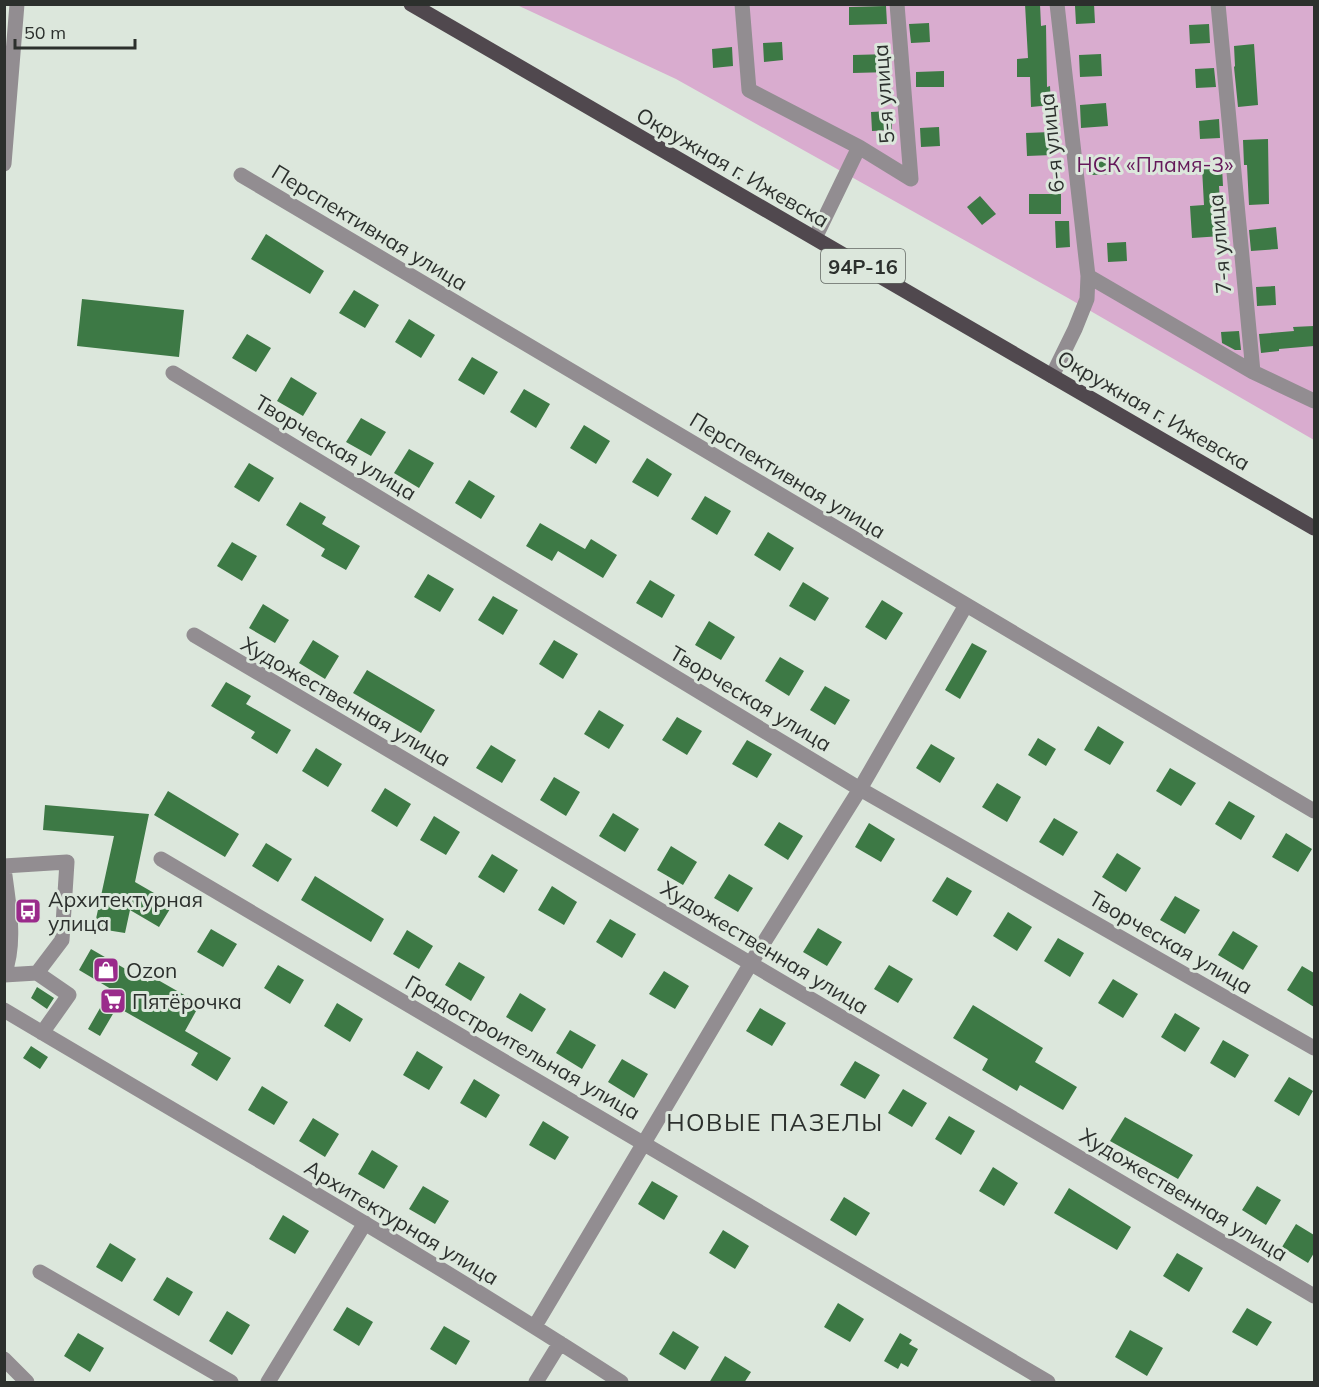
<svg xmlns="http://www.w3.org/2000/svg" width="1319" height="1387" font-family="Mulish,sans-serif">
	<rect width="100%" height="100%" fill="#dce7dc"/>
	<path fill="#d9accf" d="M517,5H1314V440L1068,298L676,79Z"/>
	<path fill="#3d7945" d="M1025,4H1040L1041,26L1046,25L1047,87L1050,86L1051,105L1031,107L1030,77H1017V59L1028,58Z
		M1094,4L1095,23L1076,24L1075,6Z
		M886,6L887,24L849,25V7Z
		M929,23L930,42L911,43L909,24Z
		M1209,24L1210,43L1190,44L1189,25Z
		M782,42L783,60L764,62L763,43Z
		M1254,44L1258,105L1238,107L1234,67L1235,66L1234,46Z
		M732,47L733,66L713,68L712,49Z
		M890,54L891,72L853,73V55Z
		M1101,54L1102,76L1080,77L1079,55Z
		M1214,68L1216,87L1196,88L1195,69Z
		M944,71V87H916V72Z
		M1106,103L1108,126L1081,128L1080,105Z
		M891,111L892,130L872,131L871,112Z
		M1219,119L1220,138L1200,139L1199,121Z
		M939,127L940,146L921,147L920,128Z
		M1051,132L1052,155L1027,156L1026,133Z
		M1268,139L1269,204L1249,205L1247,165H1244L1243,140Z
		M1110,155L1111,174L1092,175L1091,157Z
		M1222,167L1223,186H1219L1222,236L1192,238L1190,206L1204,205L1202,168Z
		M1029,194H1061V214H1029Z
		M980,196L996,214L982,225L967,207Z
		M1055,221H1069L1070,247L1056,248Z
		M1276,227L1278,249L1251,251L1249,230Z
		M266,234L324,271L310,294L251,259Z
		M1126,242L1127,261L1108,262L1107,243Z
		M1275,286L1276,305L1257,306L1256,287Z
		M354,290L379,305L365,328L339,313Z
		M82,299L184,310L179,357L77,346Z
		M409,319L435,335L421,358L395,342Z
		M1314,326V346L1279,349V351L1261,353L1259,334L1294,331L1293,327Z
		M1239,331L1241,350H1235L1222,343L1221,332Z
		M247,334L271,348L256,372L232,358Z
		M472,357L498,372L484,395L458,380Z
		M291,377L317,393L303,416L277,401Z
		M524,389L550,404L536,428L510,412Z
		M361,418L386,432L371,456L346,442Z
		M584,425L610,441L596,464L570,448Z
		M409,449L434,463L419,488L394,473Z
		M647,458L672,474L658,497L632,482Z
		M249,463L274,478L259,502L234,487Z
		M469,480L495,496L481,519L455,503Z
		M705,496L731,511L717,535L691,519Z
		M300,502L326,517L322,524L360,546L346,570L321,556L325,549L286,525Z
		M540,523L585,549L591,539L617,555L603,578L558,551L552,561L526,546Z
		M768,532L794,548L780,571L754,555Z
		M232,542L257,556L242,581L217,566Z
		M428,574L454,589L440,612L414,597Z
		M650,580L675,595L662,618L636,603Z
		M803,582L829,598L815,621L789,606Z
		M493,596L518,610L503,635L478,620Z
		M882,600L903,613L886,640L865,627Z
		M263,604L289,620L275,643L249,628Z
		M709,621L735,637L721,660L695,645Z
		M313,640L339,656L325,679L299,663Z
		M554,640L578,654L563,679L539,664Z
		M972,643L987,651L960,699L945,690Z
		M780,657L804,671L789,696L765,681Z
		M367,670L435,710L421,733L353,693Z
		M226,682L251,696L246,704L291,730L277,754L251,738L255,732L211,706Z
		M825,686L850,700L835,725L810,710Z
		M599,710L624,725L609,749L584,734Z
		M677,717L702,731L687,755L662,740Z
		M1098,726L1124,742L1110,765L1084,750Z
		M1038,738L1056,749L1046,766L1028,755Z
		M747,740L772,754L757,778L732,764Z
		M931,744L955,758L940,783L916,768Z
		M491,745L516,760L502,783L476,768Z
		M316,748L342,764L328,787L302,771Z
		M1170,768L1196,783L1181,806L1156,791Z
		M554,777L580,792L566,816L540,800Z
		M997,783L1021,797L1007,822L982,807Z
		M385,788L411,804L397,827L371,811Z
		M168,791L239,834L225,857L154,815Z
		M1229,801L1255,816L1241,840L1215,824Z
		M45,805L149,814L135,882L173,904L159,927L130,910L125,933L94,928L114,836L43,830Z
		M613,813L639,829L625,852L599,836Z
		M434,816L460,832L446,855L420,840Z
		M1054,818L1078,832L1063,856L1039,842Z
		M779,822L803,836L788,860L764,845Z
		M869,823L895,839L881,862L855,847Z
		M1286,833L1312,849L1298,872L1272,857Z
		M266,843L292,859L278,882L252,866Z
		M671,846L697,862L683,885L657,870Z
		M1117,853L1141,868L1126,892L1102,877Z
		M492,854L518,870L504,893L478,877Z
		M729,874L753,888L738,912L714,898Z
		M315,876L384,919L371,942L301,900Z
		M947,877L972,891L957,916L932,901Z
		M552,886L577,902L564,925L538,910Z
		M1175,896L1200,910L1185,934L1160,920Z
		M1008,912L1032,927L1017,951L993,936Z
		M610,919L636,934L622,958L596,942Z
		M818,928L842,942L827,966L803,952Z
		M211,929L237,944L223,967L197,952Z
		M407,930L433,946L419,969L393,954Z
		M1233,931L1258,946L1243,970L1218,955Z
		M1058,938L1084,953L1070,977L1044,961Z
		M91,949L148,982L151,976L200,1004L185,1031L231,1058L217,1081L191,1065L198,1053L117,1007L100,1036L88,1029L111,989L79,970Z
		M459,962L485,977L471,1001L445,985Z
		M278,965L304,980L290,1004L264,988Z
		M889,965L913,979L898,1003L874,989Z
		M1302,966L1314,973V1007L1287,990Z
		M664,971L689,986L675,1009L649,994Z
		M1113,979L1138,994L1123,1018L1098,1003Z
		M37,987L54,998L47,1009L31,998Z
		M520,993L546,1009L532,1032L506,1017Z
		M337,1003L363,1019L350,1042L324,1026Z
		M973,1005L1043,1048L1035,1062L1077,1087L1063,1110L1020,1085L1017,1091L982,1070L988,1059L953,1038Z
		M760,1008L786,1023L772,1046L746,1031Z
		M1175,1013L1200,1028L1185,1052L1161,1037Z
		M570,1030L596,1045L582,1069L556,1053Z
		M1223,1040L1249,1055L1235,1078L1210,1063Z
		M31,1046L48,1057L40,1069L23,1058Z
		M417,1051L443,1067L429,1090L403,1075Z
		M622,1059L648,1074L634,1098L608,1082Z
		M855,1061L880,1075L865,1099L840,1085Z
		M1289,1077L1313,1091L1299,1116L1274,1101Z
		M474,1079L500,1095L486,1118L460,1103Z
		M262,1086L288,1102L274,1125L248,1110Z
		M903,1089L927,1103L912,1127L888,1113Z
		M949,1116L975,1131L961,1155L935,1139Z
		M1125,1117L1193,1155L1178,1179L1110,1141Z
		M313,1118L339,1134L325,1157L299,1141Z
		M543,1121L569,1137L555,1160L529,1145Z
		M372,1150L398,1166L384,1189L358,1174Z
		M993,1167L1018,1183L1004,1206L979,1191Z
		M652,1181L678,1196L664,1220L638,1204Z
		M423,1186L449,1201L435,1224L409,1209Z
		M1257,1186L1281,1200L1266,1225L1242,1210Z
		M1069,1188L1131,1227L1117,1250L1054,1213Z
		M844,1197L870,1213L856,1236L830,1220Z
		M283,1215L309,1231L295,1254L269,1239Z
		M1296,1224L1314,1235V1253L1308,1263L1282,1247Z
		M723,1230L749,1246L735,1269L709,1253Z
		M110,1243L136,1259L122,1282L96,1267Z
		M1177,1253L1203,1268L1189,1292L1163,1276Z
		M167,1277L193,1292L179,1316L153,1300Z
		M838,1303L864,1319L850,1342L824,1327Z
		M347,1307L373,1322L359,1346L333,1330Z
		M1247,1308L1272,1322L1257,1346L1232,1332Z
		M227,1311L250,1325L232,1355L209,1341Z
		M444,1326L470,1341L456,1365L430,1349Z
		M1130,1330L1163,1348L1147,1376L1115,1357Z
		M673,1331L699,1347L685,1370L659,1354Z
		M78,1333L104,1348L90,1372L64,1356Z
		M900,1333L912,1340L909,1344L918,1349L908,1367L901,1363L898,1369L884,1361Z
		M725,1356L751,1372L744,1383H709Z"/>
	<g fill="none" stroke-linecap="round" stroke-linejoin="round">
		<path stroke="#928d91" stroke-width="15" d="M742,4L749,90L859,147
			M897,4L911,179
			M1218,4L1253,372
			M4,164L17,4
			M241,175L1314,811
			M815,238L859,147L911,179
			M1088,276L1253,372L1314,401
			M173,373L860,789L1314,1048
			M1052,376L1075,329L1087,299L1088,276L1057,4
			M194,635L1314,1296
			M161,859L1048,1382
			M4,866L67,862L62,940L37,973L69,995L42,1033
			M4,868C8,902 17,941 4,975
			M4,975L37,973
			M4,1010C211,1133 420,1252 621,1382
			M40,1272L231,1382
			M535,1326L751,963L860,789L966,605
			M4,1359L27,1382
			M268,1382L365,1223
			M536,1382L560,1343"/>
		<path stroke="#50484e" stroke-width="15" d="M411,4L1314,528"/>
	</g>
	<defs>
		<symbol id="bus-square" viewBox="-11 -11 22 22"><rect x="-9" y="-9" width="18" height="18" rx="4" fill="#9a2b8b" stroke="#dce7dc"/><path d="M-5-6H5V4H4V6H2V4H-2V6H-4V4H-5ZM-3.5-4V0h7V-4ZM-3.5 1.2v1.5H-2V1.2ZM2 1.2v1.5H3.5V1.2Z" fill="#fff"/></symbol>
		<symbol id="shop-square" viewBox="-11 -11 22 22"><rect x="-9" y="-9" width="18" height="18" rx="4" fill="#9a2b8b" stroke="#dce7dc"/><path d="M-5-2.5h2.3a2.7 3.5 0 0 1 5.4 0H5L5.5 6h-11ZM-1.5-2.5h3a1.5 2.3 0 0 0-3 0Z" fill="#fff"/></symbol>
		<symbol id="supermarket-square" viewBox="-11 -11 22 22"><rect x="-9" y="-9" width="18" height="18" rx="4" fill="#9a2b8b" stroke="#dce7dc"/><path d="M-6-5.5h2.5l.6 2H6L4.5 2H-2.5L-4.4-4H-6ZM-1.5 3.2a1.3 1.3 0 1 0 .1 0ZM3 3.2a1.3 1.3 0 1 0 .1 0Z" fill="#fff"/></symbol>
	</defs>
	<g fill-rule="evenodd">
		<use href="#bus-square" x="13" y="896" width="30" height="30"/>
		<use href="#shop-square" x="91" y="955" width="30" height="30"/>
		<use href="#supermarket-square" x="98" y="986" width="30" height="30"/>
	</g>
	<g text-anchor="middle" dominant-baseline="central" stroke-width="6" stroke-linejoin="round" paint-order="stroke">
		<rect fill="#dce7dc" stroke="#616762" stroke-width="1.5" x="821" y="249" width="84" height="34" rx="4.5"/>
		<g font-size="20" font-weight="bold" fill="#2c302d">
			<text x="863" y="266">94Р-16</text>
		</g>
		<g font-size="21" fill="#2c302d" stroke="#dce7dc">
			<text transform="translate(883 94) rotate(-94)">5-я улица</text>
			<text transform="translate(1051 143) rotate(-96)">6-я улица</text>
			<text transform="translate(733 167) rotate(30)">Окружная г. Ижевска</text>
			<text transform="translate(370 227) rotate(31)">Перспективная улица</text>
			<text transform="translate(1219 244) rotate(-95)">7-я улица</text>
			<text transform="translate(1154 410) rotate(30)">Окружная г. Ижевска</text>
			<text transform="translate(336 447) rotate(31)">Творческая улица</text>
			<text transform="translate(788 475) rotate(31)">Перспективная улица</text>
			<text transform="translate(751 698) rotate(31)">Творческая улица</text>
			<text transform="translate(346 701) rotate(30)">Художественная улица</text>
			<text transform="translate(1171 942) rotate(30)">Творческая улица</text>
			<text transform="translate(765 947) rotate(31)">Художественная улица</text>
			<text transform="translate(523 1047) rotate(30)">Градостроительная улица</text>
			<text transform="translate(1184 1194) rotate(31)">Художественная улица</text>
			<text transform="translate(402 1222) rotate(31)">Архитектурная улица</text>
		</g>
		<g font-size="21" fill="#65195a" stroke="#dce7dc">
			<text x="1155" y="164">НСК «Пламя-3»</text>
		</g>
		<g font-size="21" fill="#2c302d" stroke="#dce7dc" text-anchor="start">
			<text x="48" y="899">Архитектурная<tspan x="48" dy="24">улица</tspan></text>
			<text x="126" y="970">Ozon</text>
			<text x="132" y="1001">Пятёрочка</text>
		</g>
		<g font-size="24" letter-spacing="1.5" fill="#2c302d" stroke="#dce7dc">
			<text x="775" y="1122">НОВЫЕ ПАЗЕЛЫ</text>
		</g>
	</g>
	<rect width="1319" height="1387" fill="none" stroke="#2c302d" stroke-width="12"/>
	<path d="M15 39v9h120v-9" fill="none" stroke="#2c302d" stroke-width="3"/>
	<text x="24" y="39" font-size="18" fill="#2c302d" stroke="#dce7dc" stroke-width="4.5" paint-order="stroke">50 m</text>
</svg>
